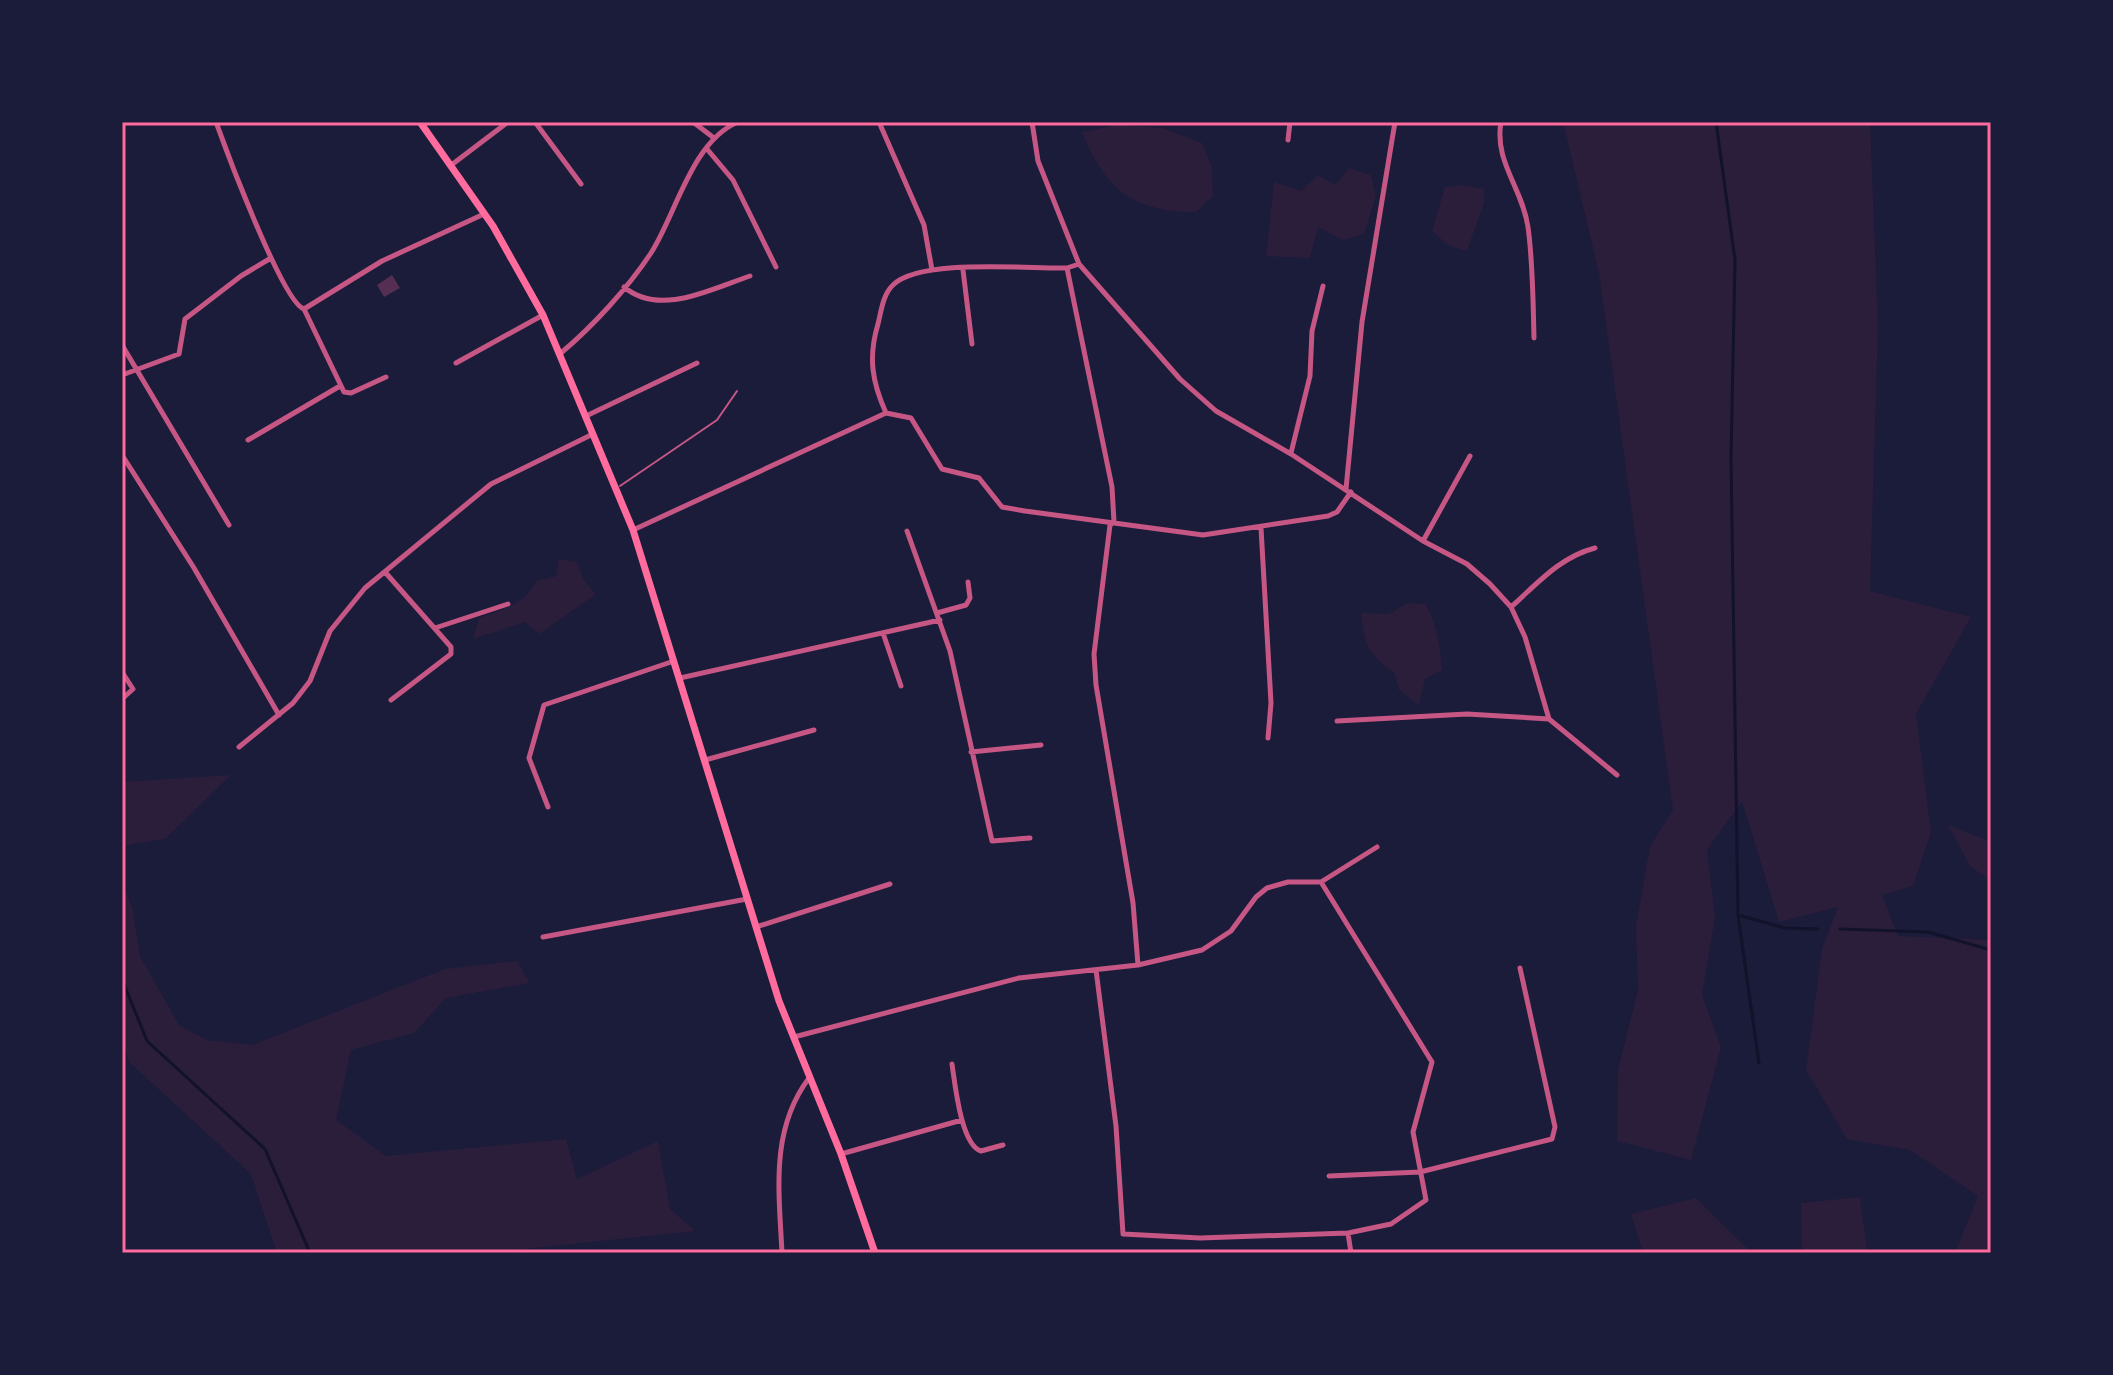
<svg xmlns="http://www.w3.org/2000/svg" width="2113" height="1375" font-family="'Work Sans',sans-serif">
	<rect width="100%" height="100%" fill="#1b1b3a"/>
	<path fill="#2a1e3b" d="M1563,122H1870L1878,326L1870,591L1971,617L1916,714L1931,832L1913,886L1882,895L1898,936L1991,940V1253H1955L1978,1196L1910,1150L1847,1139L1806,1070L1822,949L1838,907L1779,922L1742,801L1707,850L1715,918L1702,995L1721,1047L1691,1160L1617,1141L1618,1070L1638,990L1636,926L1650,846L1673,810L1599,273Z
		M1117,125L1162,128L1202,143L1212,167L1213,196L1196,212C1133,212 1105,189 1082,132Z
		M1349,168L1371,175L1376,196L1364,234L1343,240L1318,227L1310,258L1266,256L1274,182L1301,191L1318,175L1335,185Z
		M1461,185L1484,189V203L1467,251L1448,245L1432,231L1445,187Z
		M559,559L577,562L584,580L596,594L539,634L525,622L473,639L479,618C503,609 525,605 536,581L556,576Z
		M1407,603L1426,604C1437,626 1440,645 1442,670L1425,679L1419,705L1399,690L1394,672C1366,654 1365,644 1361,613L1389,614Z
		M231,775L165,839L122,846V782Z
		M1948,825L1991,842V881L1970,866Z
		M122,882L133,910L140,956L179,1025L207,1040L252,1045L445,969L517,961L530,983L446,998L414,1033L351,1050L336,1120L386,1156L566,1139L577,1179L658,1141L670,1209L695,1231L488,1253H277L251,1174L129,1062L122,1038Z
		M1860,1197L1867,1250L1896,1253H1802L1801,1203Z
		M1696,1198L1752,1253H1643L1631,1214Z"/>
	<g fill="none" stroke-linecap="round" stroke-linejoin="round">
		<path stroke="#12122b" stroke-width="3" d="M1716,122L1735,260L1731,458L1738,915L1759,1063
			M1738,915L1785,928L1818,929
			M1840,929L1928,932L1991,950
			M122,979L147,1041L265,1149L310,1253"/>
	</g>
	<path fill="#542f53" d="M392,275L400,288L384,297L377,285Z"/>
	<g fill="none" stroke-linecap="round" stroke-linejoin="round">
		<path stroke="#c65784" stroke-width="2" d="M620,486L717,420L737,391"/>
		<path stroke="#c65784" stroke-width="5" d="M216,122C226,150 283,303 304,309
			M535,122L581,184
			M693,122L714,138
			M879,122L924,225L932,270
			M1032,122L1038,161L1079,264L1180,379L1216,411L1291,454L1423,541L1467,564L1490,584L1511,607L1525,637L1549,719L1617,775
			M1501,122C1494,162 1522,187 1528,227C1533,263 1533,301 1534,338
			M1288,140L1290,122
			M707,149L733,180L776,267
			M450,166L508,122
			M1067,268L1112,487L1114,522L1110,525L1094,654L1096,685L1133,903L1138,965
			M963,270L972,344
			M624,287C660,317 711,289 750,276
			M304,309L382,261L484,214
			M304,309L344,392L351,393L386,377
			M122,345L229,525
			M561,353C593,326 628,288 651,253C676,214 692,141 738,122
			M456,363L543,315
			M122,375L179,354L185,319L241,276L271,258
			M886,413C872,382 868,357 878,324C881,312 883,294 893,285C920,258 1028,269 1067,268L1079,264
			M586,416L697,363
			M248,440L340,386
			M1291,453L1310,376L1312,331L1323,286
			M122,455L194,568L279,715
			M1346,489L1362,322L1395,122
			M1261,528L1271,703L1268,738
			M633,530L886,413L911,418L942,469L979,478L1002,507L1025,511L1203,535L1328,516L1337,512L1351,492
			M907,531L950,651L992,841L1030,838
			M1423,541L1470,456
			M385,572L451,647V654L391,700
			M1511,607C1538,583 1560,557 1595,548
			M937,613L966,605L970,598L968,582
			M435,628L508,604
			M883,633L901,686
			M122,672L133,689L122,699
			M680,678L940,620
			M1337,721L1467,714L1549,719
			M239,747L293,703L310,681L330,631L365,588L491,484L593,434
			M971,752L1041,745
			M705,760L814,730
			M548,807L529,758L544,705L674,661
			M756,927L890,884
			M543,937L747,899
			M1096,970L1116,1126L1123,1234L1200,1238L1348,1233L1391,1224L1426,1200L1413,1132L1432,1062L1321,882
			M794,1037L1019,978L1138,965L1202,950L1231,931L1256,897L1267,888L1288,882H1321L1377,847
			M952,1064C955,1084 961,1145 981,1151L1003,1145
			M841,1154L962,1120
			M1329,1176L1420,1172L1552,1139L1555,1127L1520,968
			M1348,1233L1351,1253
			M782,1253C779,1191 770,1130 809,1078"/>
		<path stroke="#ff6b9d" stroke-width="7" d="M420,122L493,226L543,315L633,530L779,1001L841,1154L875,1253"/>
	</g>
	<rect width="2113" height="1375" fill="none" stroke="#1b1b3a" stroke-width="248"/>
	<rect x="124" y="124" width="1865" height="1127" fill="none" stroke="#ff6b9d" stroke-width="3"/>
</svg>
